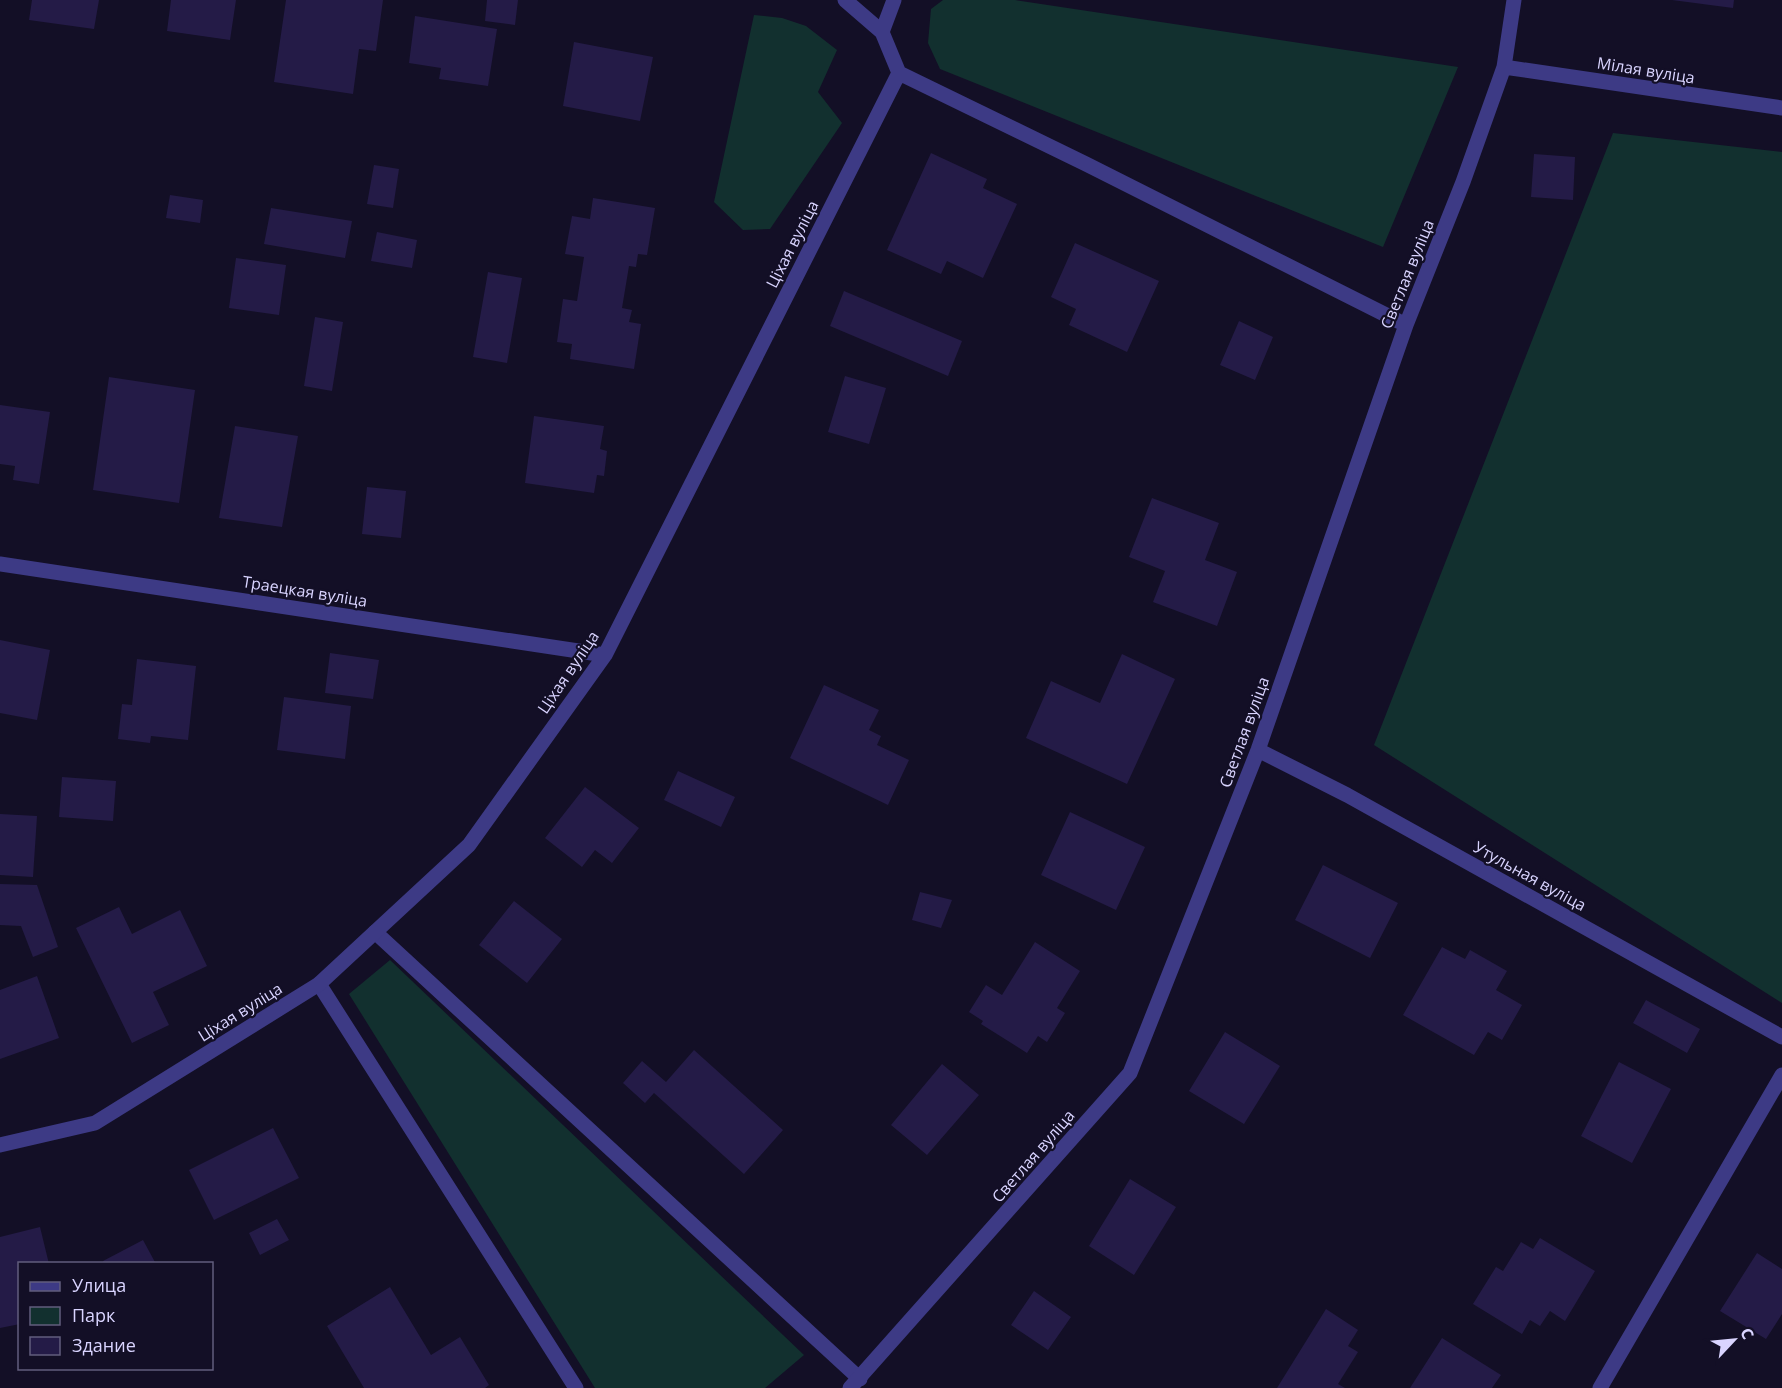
<svg xmlns="http://www.w3.org/2000/svg" width="1782" height="1388" font-family="'Open Sans',sans-serif">
	<rect width="100%" height="100%" fill="#130f26"/>
	<path fill="#12302f" d="M943,0H1015L1458,67L1383,247L940,69L928,43L931,9Z
		M754,15L782,18L806,26L837,50L818,92L842,123L770,229L743,230L714,202Z
		M1613,133L1782,152V1003L1374,745Z
		M390,960L804,1355L765,1388H595L349,994Z"/>
	<path fill="#241b47" d="M32,0H99L94,29L29,20Z
		M171,0H236L230,40L167,31Z
		M286,0H383L376,51L359,49L353,94L274,82Z
		M487,0H518L515,25L485,21Z
		M1672,0H1734L1733,8Z
		M415,16L497,29L488,86L439,79L441,68L409,63Z
		M574,42L653,57L640,121L563,106Z
		M931,153L987,179L983,188L1017,204L983,278L947,261L941,274L887,250Z
		M1534,154L1575,157L1573,200L1531,197Z
		M374,165L399,169L393,208L367,204Z
		M170,195L203,200L200,223L166,218Z
		M593,198L655,208L647,255L638,254L636,267L629,266L622,308L632,310L629,322L641,324L634,369L570,359L572,344L557,342L563,299L577,301L584,257L565,254L572,216L590,219Z
		M271,208L352,221L345,258L264,244Z
		M377,232L417,240L412,268L371,261Z
		M1075,243L1159,281L1127,352L1069,325L1076,309L1051,297Z
		M236,258L286,265L279,315L229,308Z
		M488,272L522,278L507,363L473,357Z
		M844,291L962,341L948,376L830,326Z
		M315,317L343,322L332,391L304,386Z
		M1239,321L1273,337L1255,380L1220,365Z
		M845,376L886,388L869,444L828,432Z
		M109,377L195,390L179,503L93,490Z
		M0,405L50,412L39,484L13,480L15,466L0,464Z
		M534,416L604,426L600,449L607,451L604,476L597,475L594,493L525,483Z
		M235,426L298,436L282,527L219,518Z
		M367,487L406,491L401,538L362,534Z
		M1152,498L1219,523L1205,560L1237,572L1217,626L1153,602L1165,571L1129,557Z
		M0,640L50,650L37,720L0,713Z
		M330,653L379,660L373,699L325,693Z
		M1122,654L1175,679L1127,784L1026,738L1051,681L1100,703Z
		M137,659L196,666L188,740L151,736L150,743L118,739L122,704L132,705Z
		M824,685L879,710L869,730L881,736L877,745L909,760L888,805L790,758Z
		M284,697L351,706L345,759L277,750Z
		M678,771L735,797L721,827L664,800Z
		M62,777L116,781L113,821L59,817Z
		M585,787L639,828L612,863L595,850L582,867L545,838Z
		M1070,812L1145,847L1116,910L1041,875Z
		M0,814L37,816L33,877L0,875Z
		M1323,865L1398,903L1370,958L1295,920Z
		M0,884L37,885L58,947L33,957L21,926L0,925Z
		M920,892L952,900L941,928L912,920Z
		M514,901L562,939L527,983L479,945Z
		M119,907L132,934L180,910L207,966L153,992L169,1025L132,1043L76,928Z
		M1035,942L1080,971L1057,1008L1065,1013L1047,1042L1038,1036L1027,1053L981,1024L983,1021L969,1012L986,985L1002,995Z
		M1442,947L1465,959L1470,950L1507,971L1496,990L1522,1005L1502,1040L1488,1032L1474,1055L1403,1015Z
		M37,976L59,1038L0,1059V990Z
		M1646,1000L1700,1029L1687,1053L1633,1023Z
		M1225,1032L1280,1066L1244,1124L1189,1091Z
		M694,1050L783,1130L744,1174L654,1093L645,1103L623,1083L642,1061L666,1082Z
		M1619,1062L1671,1089L1632,1163L1581,1136Z
		M942,1064L979,1095L927,1155L891,1125Z
		M273,1128L299,1178L214,1220L189,1170Z
		M1130,1179L1176,1207L1134,1275L1089,1246Z
		M277,1219L289,1240L260,1255L249,1233Z
		M40,1227L49,1264H20V1324L0,1328V1237Z
		M1540,1238L1595,1271L1565,1321L1550,1311L1540,1326L1530,1320L1522,1334L1473,1304L1496,1267L1503,1271L1521,1242L1533,1249Z
		M143,1240L156,1264H104L103,1261Z
		M1757,1253L1782,1269V1314L1766,1339L1720,1311Z
		M390,1287L431,1355L460,1337L489,1385L485,1388H364L327,1326Z
		M1034,1291L1071,1317L1048,1350L1011,1325Z
		M1326,1309L1358,1330L1348,1346L1358,1352L1338,1384L1345,1388H1277Z
		M1442,1338L1501,1375L1492,1388H1410Z"/>
	<g fill="none" stroke-linecap="round" stroke-linejoin="round">
		<path stroke="#3d3a85" stroke-width="15" d="M375,932L860,1379
			M319,984L576,1388"/>
		<path stroke="#3d3a85" stroke-width="15" d="M845,0L882,32
			M1504,67L1782,108
			M899,73L1086,164L1406,325
			M0,564L605,655
			M1258,750L1347,795L1782,1037
			M0,1145L95,1123L319,984L469,845L605,655L899,73L882,32L894,0
			M850,1388L1130,1073L1258,750L1406,325L1463,182L1504,67L1514,0
			M1600,1388L1782,1075"/>
	</g>
	<g text-anchor="middle" dominant-baseline="central" stroke-width="4.5" stroke-linejoin="round" paint-order="stroke">
		<g font-size="16" fill="#d9d4ff" stroke="#130f26">
			<text transform="translate(1646 70) rotate(9)">Мілая вуліца</text>
			<text transform="translate(792 244) rotate(-63)">Ціхая вуліца</text>
			<text transform="translate(1407 274) rotate(-68)">Светлая вуліца</text>
			<text transform="translate(305 591) rotate(9)">Траецкая вуліца</text>
			<text transform="translate(568 672) rotate(-56)">Ціхая вуліца</text>
			<text transform="translate(1244 732) rotate(-70)">Светлая вуліца</text>
			<text transform="translate(1530 876) rotate(29)">Утульная вуліца</text>
			<text transform="translate(240 1012) rotate(-32)">Ціхая вуліца</text>
			<text transform="translate(1033 1156) rotate(-49)">Светлая вуліца</text>
		</g>
	</g>
	<rect x="18" y="1262" width="195" height="108" fill="#130f26" stroke="#625e7d" stroke-width="1.5"/>
	<rect x="30" y="1282" width="30" height="9" fill="#3d3a85" stroke="#625e7d" stroke-width="1.5"/>
	<text x="72" y="1292" font-size="18" fill="#d9d4ff">Улица</text>
	<rect x="30" y="1307" width="30" height="18" fill="#12302f" stroke="#625e7d" stroke-width="1.5"/>
	<text x="72" y="1322" font-size="18" fill="#d9d4ff">Парк</text>
	<rect x="30" y="1337" width="30" height="18" fill="#241b47" stroke="#625e7d" stroke-width="1.5"/>
	<text x="72" y="1352" font-size="18" fill="#d9d4ff">Здание</text>
	<g transform="translate(1734 1340) rotate(64)" stroke="#130f26" stroke-width="4.5" paint-order="stroke">
	<path d="M0-4.5L10 22L0 15L-10 22Z" fill="#d9d4ff"/>
	<text y="-9" font-size="16" font-weight="bold" text-anchor="middle" fill="#d9d4ff">С</text>
	</g>
</svg>
